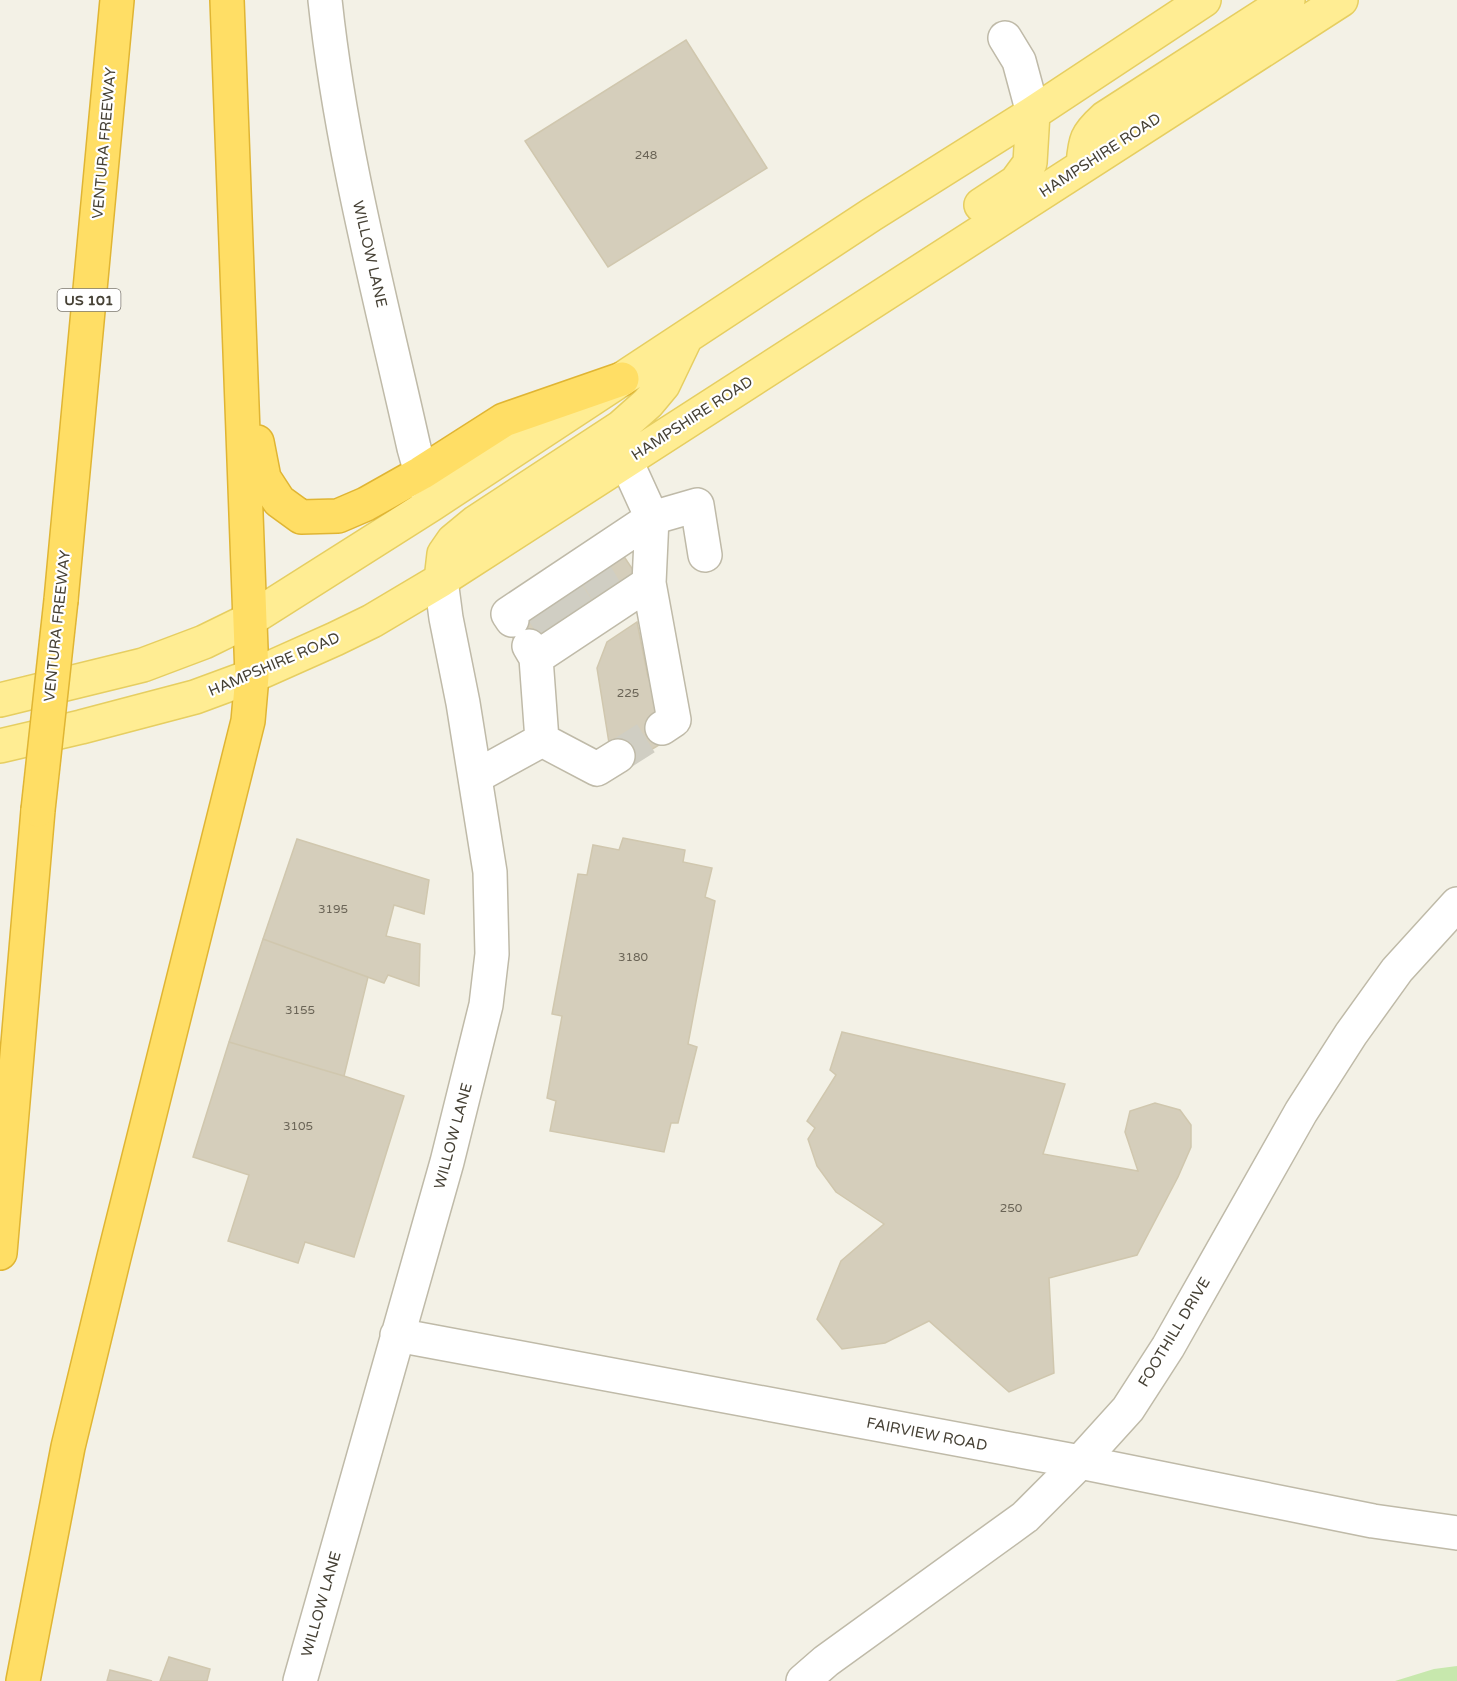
<svg xmlns="http://www.w3.org/2000/svg" width="1457" height="1681" font-family="'Varela Round',sans-serif">
	<rect width="100%" height="100%" fill="#f3f1e6"/>
	<path fill="#c7e8ad" d="M1457,1666V1681H1395L1434,1669Z"/>
	<path fill="#d5cebb" stroke="#d0c7ae" stroke-width="1.5" d="M686,40L767,168L608,267L525,141Z
		M621,552L637,576L521,651L505,625Z
		M637,622L648,677H653L659,709L669,739L626,765L609,743L597,668L607,642Z
		M623,838L685,850L683,862L712,868L705,897L715,901L688,1044L697,1047L678,1123H671L664,1152L550,1131L556,1101L547,1098L562,1016L552,1014L578,874L587,875L593,845L619,850Z
		M297,839L429,880L424,914L394,905L386,936L420,944L419,986L388,975L384,983L263,939Z
		M263,939L368,977L344,1076L229,1042Z
		M842,1032L1065,1084L1043,1154L1138,1171L1125,1132L1130,1111L1155,1103L1180,1110L1191,1125V1147L1178,1177L1137,1255L1049,1278L1054,1373L1009,1392L929,1321L885,1343L842,1349L817,1319L841,1261L884,1224L836,1192L817,1166L808,1139L815,1128L807,1121L836,1075L830,1070Z
		M229,1042L344,1076L404,1096L354,1257L305,1242L298,1263L228,1241L249,1175L193,1157Z
		M169,1657L210,1669L207,1681H160Z
		M110,1670L152,1681H107Z"/>
	<g fill="none" stroke-linecap="round" stroke-linejoin="round">
		<path stroke="#d0cec3" stroke-width="33" stroke-dasharray="33 16" stroke-linecap="butt" d="M593,569L608,594
			M564,588L580,612
			M538,604L554,630
			M618,756L662,728"/>
		<defs>
			<path id="minor" d="M325,0C341,151 381,300 414,448L421,473L430,500
				M1005,38L1019,61L1033,113
				M626,461L652,518L697,505L705,555
				M649,583L674,720L662,728
				M512,620L508,614L652,518L649,583L536,658L529,646
				M536,658L542,740
				M542,740L597,769L618,756
				M475,777L542,740
				M397,1335L1080,1462L1373,1521L1457,1533
				M300,1681L447,1162L486,1005L492,954L490,872L463,703L446,618L441,580
				M803,1681L826,1661L1025,1517L1080,1462L1128,1409L1168,1347L1301,1112L1351,1034L1397,970L1457,904"/>
			<path id="major" d="M1083,165C1085,140 1086,135 1105,118L1288,0
				M981,205L1016,182L1030,163L1033,113
				M441,580L444,554L453,541L476,522L621,427L648,403L663,385L686,337
				M0,700L143,665L204,642L249,620L432,504L871,215L1033,113L1204,0
				M0,746L81,727L195,697L252,676L335,639L372,621L441,580L1341,0"/>
			<path id="highway" d="M257,442L264,478L279,501L301,517L338,516L366,504L421,473L504,420L622,379
				M61,600L117,0
				M0,1253L38,810
				M23,1681L68,1447L114,1257L248,721L252,676L227,0"/>
		</defs>
		<use href="#minor" stroke="#bfbaa8" stroke-width="36"/>
		<use href="#major" stroke="#e6ce61" stroke-width="36"/>
		<use href="#highway" stroke="#e0b533" stroke-width="36"/>
		<use href="#minor" stroke="#fff" stroke-width="33"/>
		<use href="#major" stroke="#ffed93" stroke-width="33"/>
		<use href="#highway" stroke="#ffde65" stroke-width="33"/>
		<defs>
			<path id="highway-bridge" d="M38,810L61,600"/>
		</defs>
		<use href="#highway-bridge" stroke="#e0b533" stroke-width="36" stroke-linecap="butt"/>
		<use href="#highway-bridge" stroke="#ffde65" stroke-width="33"/>
	</g>
	<g text-anchor="middle" dominant-baseline="central" stroke-width="4.5" stroke-linejoin="round" paint-order="stroke">
		<g font-size="12" fill="#6a6456">
			<text x="646" y="155">248</text>
			<text x="628" y="693">225</text>
			<text x="333" y="909">3195</text>
			<text x="633" y="957">3180</text>
			<text x="300" y="1010">3155</text>
			<text x="298" y="1126">3105</text>
			<text x="1011" y="1208">250</text>
		</g>
		<rect fill="#fff" stroke="#7e7a72" stroke-width="1.5" x="57.5" y="289" width="63" height="22" rx="4.5"/>
		<g font-size="14" font-weight="bold" fill="#464135">
			<text x="89" y="300">US 101</text>
		</g>
		<g font-size="15" fill="#464135" stroke="#fff">
			<text transform="translate(104 143) rotate(-85)">VENTURA FREEWAY</text>
			<text transform="translate(1100 155) rotate(-33)">HAMPSHIRE ROAD</text>
			<text transform="translate(370 254) rotate(77)">WILLOW LANE</text>
			<text transform="translate(692 418) rotate(-33)">HAMPSHIRE ROAD</text>
			<text transform="translate(57 626) rotate(-84)">VENTURA FREEWAY</text>
			<text transform="translate(274 664) rotate(-23)">HAMPSHIRE ROAD</text>
			<text transform="translate(453 1136) rotate(-75)">WILLOW LANE</text>
			<text transform="translate(1174 1332) rotate(-59)">FOOTHILL DRIVE</text>
			<text transform="translate(927 1434) rotate(11)">FAIRVIEW ROAD</text>
			<text transform="translate(321 1604) rotate(-74)">WILLOW LANE</text>
		</g>
	</g>
</svg>
